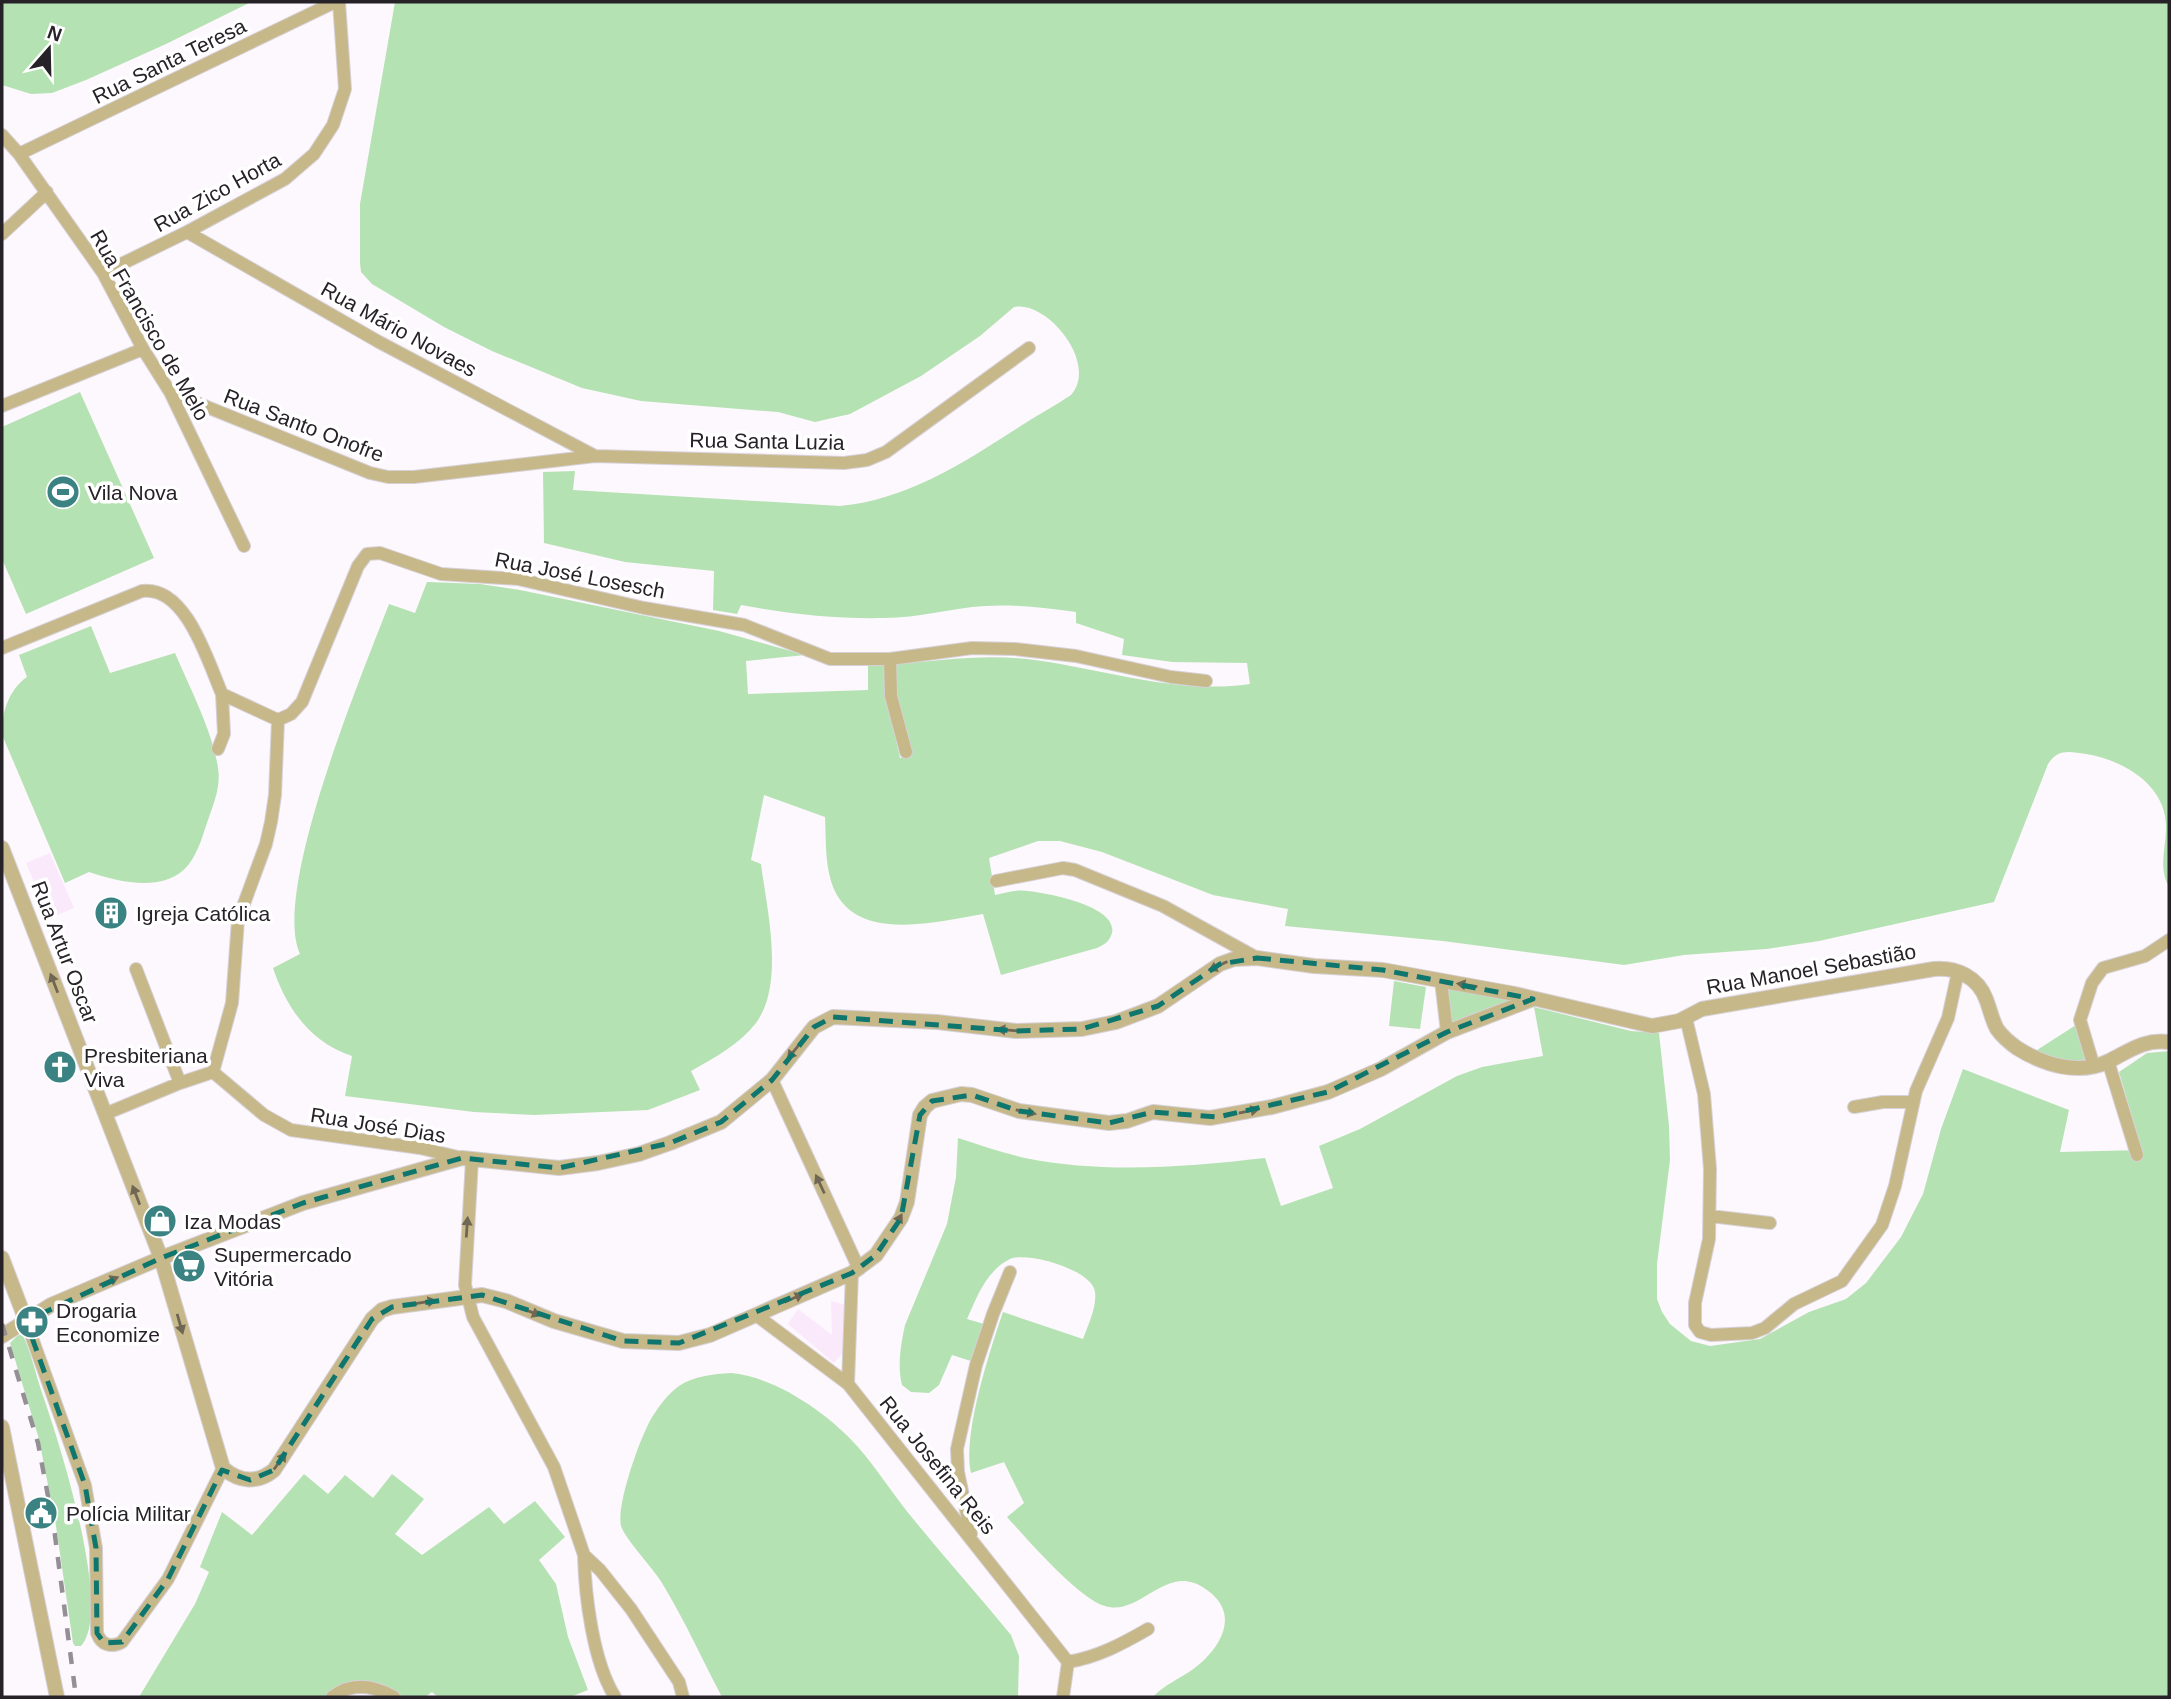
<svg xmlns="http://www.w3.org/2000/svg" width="2171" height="1699" font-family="Arial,sans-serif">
	<rect width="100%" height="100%" fill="#fdf7fe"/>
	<path fill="#fae9fb" d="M50,853L74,908L50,918L26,863Z
		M831,1301L846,1305L844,1352L834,1363L788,1324L798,1309L832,1335Z"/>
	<path fill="#b5e2b2" d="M2,2H251L166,44L86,80L52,93L31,94L2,85Z
		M395,2H2169V887C2158,868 2166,848 2166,828C2167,785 2123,760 2086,754C2069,751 2057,749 2048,764L1994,902L1819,941L1766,949L1684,955L1624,965L1443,941L1285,926L1288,909L1213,895L1102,852L1060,841H1038L989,858L995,895C1006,893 1017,889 1028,891C1047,893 1118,906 1112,933C1110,941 1104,945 1097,948L1001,975L983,914C935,922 850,945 831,881C825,861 826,838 825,817L764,795L751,860L761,864C767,911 785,983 756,1023C740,1044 714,1058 691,1071L700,1090L648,1110L534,1115L474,1112L345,1096L352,1056C310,1042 287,1009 273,968L300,954C271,891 363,672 389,604L415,613L427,582L480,584L520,590L719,631L805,655L746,661L748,694L868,690V665L886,664L889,709L900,758L912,754L898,698L893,664C938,661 981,654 1027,659C1101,668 1174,695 1250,684L1247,663L1172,662L1122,655L1124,639L1076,623V612C1046,608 1016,604 985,606C951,608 919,618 884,618C836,619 788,614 741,605L737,614L713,610L714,571L625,562L544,543L543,472L575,471L573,490L840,506C905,500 962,464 1016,429C1034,417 1053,407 1071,395C1099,363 1047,300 1014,307L980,336L921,376L850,414L815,422L778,412L641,401L582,388L492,351L444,327L372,284L361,272L360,263V204Z
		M80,392L154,558L26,614L2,559V427Z
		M91,626L110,673L175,653C189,686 213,732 218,768C221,786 214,803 208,820C203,834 199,851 189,864C166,894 119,882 89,872L65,883L3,737C0,715 9,689 27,677L19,655Z
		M1394,981L1426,987L1420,1029L1389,1026Z
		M1443,985L1521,1000L1448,1029Z
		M1534,1007L1631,1031L1659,1033L1669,1126L1670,1160L1657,1264V1299L1662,1312L1670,1324L1691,1341L1710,1346L1760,1339L1809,1312L1846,1299L1866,1283L1901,1237L1923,1194L1941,1129L1963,1069L2069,1110L2060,1152L2142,1150L2119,1072L2147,1053L2169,1051V1697H1153C1164,1685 1179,1679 1192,1670C1211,1657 1233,1630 1222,1607C1218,1599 1212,1593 1204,1588C1166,1562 1140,1617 1105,1606C1079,1599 1026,1538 1007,1517L1024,1503L1004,1462L971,1473C962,1435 990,1350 1003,1312L1083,1339C1088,1325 1097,1307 1095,1292C1093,1270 1027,1251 1010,1259C986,1271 977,1297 967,1319L984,1324L974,1362L952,1355L939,1385L929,1393L911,1392L902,1385C897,1366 901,1344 905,1325L947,1224L956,1177L958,1138C980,1145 1003,1153 1025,1158C1105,1174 1185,1167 1265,1158L1281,1206L1333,1188L1319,1146L1360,1129L1457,1076L1482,1067L1543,1056Z
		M2076,1025L2092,1066L2031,1054Z
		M22,1334C31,1351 35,1372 41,1390C57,1435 114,1610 81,1646H75L73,1643L56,1526L39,1439L10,1343L17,1336Z
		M731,1373C776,1377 829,1414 858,1447C878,1470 894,1496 914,1520C946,1559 979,1596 1011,1635L1019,1656L1018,1697H722C702,1659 684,1619 662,1583C653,1568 625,1539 621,1526C616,1505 640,1438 651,1419C658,1407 668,1394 679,1386C694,1376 713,1374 731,1373Z
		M304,1474L328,1494L345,1475L373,1498L392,1474L424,1499L395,1534L422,1555L489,1507L504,1524L535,1501L565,1537L539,1560L556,1584L568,1637L588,1690L570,1697H438L432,1692L425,1697H403C397,1692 390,1690 382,1688C360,1680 342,1677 325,1697H139L195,1604L209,1572L200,1567L222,1512L252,1535Z"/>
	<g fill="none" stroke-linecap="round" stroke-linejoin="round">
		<defs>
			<path id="minor" d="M2,135L19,154L103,273L143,349L170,392L244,546
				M19,154L335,2
				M187,232L379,342L595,456
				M2,234L47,192
				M103,273L187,232L285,179L314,154L333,125L345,89L339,2
				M170,392L370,473L388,477H414L595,456L844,463L867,460L886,452L1029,348
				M2,406L143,349
				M2,648L142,591C186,585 208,662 222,694L278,720
				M890,659L891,696L906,752
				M218,749L224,734L222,694
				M996,881L1063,868L1075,870L1163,906L1257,958
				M136,969L180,1083
				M1441,981L1447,1032
				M1686,1018L1704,1094L1710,1169L1709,1239L1695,1303V1325L1700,1332L1711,1335L1752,1333L1765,1328L1794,1304L1842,1281L1882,1225L1895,1186L1916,1091L1948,1018L1958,972
				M2108,1061L2137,1155
				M2094,1067L2080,1020L2092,983L2103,968L2145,956L2169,940
				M213,1072L232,1003L238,920L266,844L271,822L275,795L278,720L291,714L302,702L358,566L367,554L380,553L441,574L518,579L644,608L744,625L830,659H890L972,648L1015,649L1076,656L1171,677L1206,681
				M213,1072L264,1115L291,1130L420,1148L462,1158
				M772,1080L859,1269
				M1854,1107L1883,1102H1913
				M105,1114L180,1083L213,1072
				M472,1160L465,1285L473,1317L554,1467L584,1555L600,1570L631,1609L679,1682L683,1697
				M1710,1216L1770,1223
				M756,1315L848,1384L1068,1662L1063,1697
				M26,1321L85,1485L96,1548L97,1633C101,1645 111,1648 122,1642L168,1579L223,1468
				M848,1384L852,1273
				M971,1534L958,1472L957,1449L976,1365L993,1314L1010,1272
				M584,1555C585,1596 593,1662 615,1697
				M1068,1662C1098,1657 1122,1644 1148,1629
				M332,1697C352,1682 373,1685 394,1697"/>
			<path id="tertiary" d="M2,848L161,1258L223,1468C239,1482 257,1484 274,1470L372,1319L382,1310L392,1307L482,1295L506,1301L554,1321L623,1341L679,1343L710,1335L852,1273L876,1255L901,1218L907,1202L920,1115L925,1107L932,1101L961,1094L972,1095L1019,1111L1109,1123L1127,1121L1153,1112L1210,1118L1272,1107L1328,1092L1381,1069L1447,1032L1533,999
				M2,1258L26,1321
				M2,1336L51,1305L161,1258L303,1203L462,1158L559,1168L598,1163L639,1154L670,1143L721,1122L772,1080L814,1027L833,1017L937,1022L1016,1031L1082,1029L1116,1022L1158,1006L1220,964L1234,959L1257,958L1314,966L1383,970L1515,994L1652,1026L1679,1021L1702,1009L1934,969C1956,967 1978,977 1986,999C1990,1009 1992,1020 1997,1029C2002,1036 2010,1043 2017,1048C2044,1065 2079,1076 2109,1061C2131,1050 2144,1039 2169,1042
				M2,1427L57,1697"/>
		</defs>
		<use href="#minor" stroke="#d6d1d7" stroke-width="14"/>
		<use href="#tertiary" stroke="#d6d1d7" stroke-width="16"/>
		<use href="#minor" stroke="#c7b88a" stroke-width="12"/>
		<use href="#tertiary" stroke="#c7b88a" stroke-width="14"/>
		<path stroke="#948e95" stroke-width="4.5" stroke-dasharray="12 12" stroke-linecap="butt" d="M2,1324L38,1443L54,1528L76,1697"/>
	</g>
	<defs><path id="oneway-solid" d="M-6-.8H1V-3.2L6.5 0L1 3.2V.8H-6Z" transform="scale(1.75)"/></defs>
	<g fill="#6f6654">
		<use href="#oneway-solid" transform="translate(1218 966) rotate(154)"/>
		<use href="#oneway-solid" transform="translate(54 983) rotate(-111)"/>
		<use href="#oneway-solid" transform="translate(1467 985) rotate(-171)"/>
		<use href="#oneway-solid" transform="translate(1007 1030) rotate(-175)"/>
		<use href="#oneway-solid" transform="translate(794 1051) rotate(129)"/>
		<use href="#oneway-solid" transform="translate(1249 1111) rotate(-11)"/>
		<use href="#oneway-solid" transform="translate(1026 1112) rotate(12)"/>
		<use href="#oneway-solid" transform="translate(820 1184) rotate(-115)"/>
		<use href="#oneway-solid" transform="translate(136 1195) rotate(-111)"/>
		<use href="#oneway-solid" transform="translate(897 1223) rotate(-61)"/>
		<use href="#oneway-solid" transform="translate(467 1227) rotate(-86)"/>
		<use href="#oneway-solid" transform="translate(109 1281) rotate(-23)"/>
		<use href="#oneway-solid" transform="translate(794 1298) rotate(-24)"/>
		<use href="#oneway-solid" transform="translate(426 1302) rotate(-9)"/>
		<use href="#oneway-solid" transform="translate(531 1312) rotate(22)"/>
		<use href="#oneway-solid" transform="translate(180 1324) rotate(74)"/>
		<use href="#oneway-solid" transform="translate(280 1461) rotate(-54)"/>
	</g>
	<path fill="none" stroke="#0f766e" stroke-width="5" stroke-dasharray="14 9" stroke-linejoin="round" d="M1257,958L1383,970L1533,999L1447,1032L1328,1092L1218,1117L1153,1112L1109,1123L1019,1111L972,1095L932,1101L920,1115L901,1218L876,1255L852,1273L679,1343L623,1341L482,1295L392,1307L372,1319L274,1470L250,1480L222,1470L168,1579L122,1642L104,1643L97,1633L96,1548L85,1485L26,1321L161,1258L303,1203L462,1158L559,1168L670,1143L721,1122L772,1080L814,1027L833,1017L1016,1031L1082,1029L1158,1006L1220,964Z"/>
	<defs>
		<symbol id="stadium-disc" viewBox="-11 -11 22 22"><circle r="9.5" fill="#3b8383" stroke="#fff"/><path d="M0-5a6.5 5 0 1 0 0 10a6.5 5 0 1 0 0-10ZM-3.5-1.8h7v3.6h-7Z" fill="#fff"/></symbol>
		<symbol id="building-disc" viewBox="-11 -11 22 22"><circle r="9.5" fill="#3b8383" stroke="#fff"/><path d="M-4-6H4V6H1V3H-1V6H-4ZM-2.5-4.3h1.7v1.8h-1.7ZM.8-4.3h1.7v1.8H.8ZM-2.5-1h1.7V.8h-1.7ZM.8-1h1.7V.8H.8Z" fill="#fff"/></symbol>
		<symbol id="church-disc" viewBox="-11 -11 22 22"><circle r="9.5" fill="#3b8383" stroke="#fff"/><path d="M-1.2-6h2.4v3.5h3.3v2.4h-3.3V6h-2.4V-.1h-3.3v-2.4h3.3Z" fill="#fff"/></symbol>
		<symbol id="shop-disc" viewBox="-11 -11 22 22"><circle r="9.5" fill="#3b8383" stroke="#fff"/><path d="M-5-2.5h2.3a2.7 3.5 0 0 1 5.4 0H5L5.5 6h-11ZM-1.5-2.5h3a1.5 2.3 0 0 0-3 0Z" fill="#fff"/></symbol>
		<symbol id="supermarket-disc" viewBox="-11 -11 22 22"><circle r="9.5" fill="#3b8383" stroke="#fff"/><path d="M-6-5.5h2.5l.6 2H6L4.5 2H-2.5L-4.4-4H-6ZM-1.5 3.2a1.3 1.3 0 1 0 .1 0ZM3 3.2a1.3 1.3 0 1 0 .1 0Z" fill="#fff"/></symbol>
		<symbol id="pharmacy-disc" viewBox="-11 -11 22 22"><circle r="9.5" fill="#3b8383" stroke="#fff"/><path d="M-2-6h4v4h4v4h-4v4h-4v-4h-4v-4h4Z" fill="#fff"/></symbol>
		<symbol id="civic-disc" viewBox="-11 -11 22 22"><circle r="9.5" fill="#3b8383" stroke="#fff"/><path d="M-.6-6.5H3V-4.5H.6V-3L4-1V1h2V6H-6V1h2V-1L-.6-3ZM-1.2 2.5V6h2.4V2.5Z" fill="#fff"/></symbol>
	</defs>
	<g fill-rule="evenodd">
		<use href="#stadium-disc" x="44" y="473" width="38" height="38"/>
		<use href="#building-disc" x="92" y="894" width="38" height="38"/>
		<use href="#church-disc" x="41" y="1048" width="38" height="38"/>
		<use href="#shop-disc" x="141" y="1202" width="38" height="38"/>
		<use href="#supermarket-disc" x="170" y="1247" width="38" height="38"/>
		<use href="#pharmacy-disc" x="13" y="1303" width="38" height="38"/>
		<use href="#civic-disc" x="22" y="1494" width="38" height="38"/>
	</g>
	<g text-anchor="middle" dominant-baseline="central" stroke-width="7" stroke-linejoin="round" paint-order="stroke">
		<g font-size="21" fill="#272228" stroke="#fff">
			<text transform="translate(169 61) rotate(-26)">Rua Santa Teresa</text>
			<text transform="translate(217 192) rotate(-29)">Rua Zico Horta</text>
			<text transform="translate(150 325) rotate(60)">Rua Francisco de Melo</text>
			<text transform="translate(399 329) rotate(29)">Rua Mário Novaes</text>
			<text transform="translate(304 425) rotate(21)">Rua Santo Onofre</text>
			<text transform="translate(767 441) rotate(1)">Rua Santa Luzia</text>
			<text transform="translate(580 575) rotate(11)">Rua José Losesch</text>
			<text transform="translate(65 952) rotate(69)">Rua Artur Oscar</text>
			<text transform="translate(1811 969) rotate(-10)">Rua Manoel Sebastião</text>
			<text transform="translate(378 1125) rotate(9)">Rua José Dias</text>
			<text transform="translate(938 1465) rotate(51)">Rua Josefina Reis</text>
		</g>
		<g font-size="21" fill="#272228" stroke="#fff" text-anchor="start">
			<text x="88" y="492">Vila Nova</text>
			<text x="136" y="913">Igreja Católica</text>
			<text x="84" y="1055">Presbiteriana<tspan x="84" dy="24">Viva</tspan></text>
			<text x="184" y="1221">Iza Modas</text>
			<text x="214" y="1254">Supermercado<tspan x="214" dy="24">Vitória</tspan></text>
			<text x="56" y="1310">Drogaria<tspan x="56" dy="24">Economize</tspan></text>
			<text x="66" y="1513">Polícia Militar</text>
		</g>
	</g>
	<rect width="2171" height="1699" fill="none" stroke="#272228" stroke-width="7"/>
	<g transform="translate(49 49) rotate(20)" stroke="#ffffff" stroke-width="5" paint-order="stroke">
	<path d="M0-5L12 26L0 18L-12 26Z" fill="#272228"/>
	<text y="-10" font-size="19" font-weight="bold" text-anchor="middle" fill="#272228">N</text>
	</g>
</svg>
